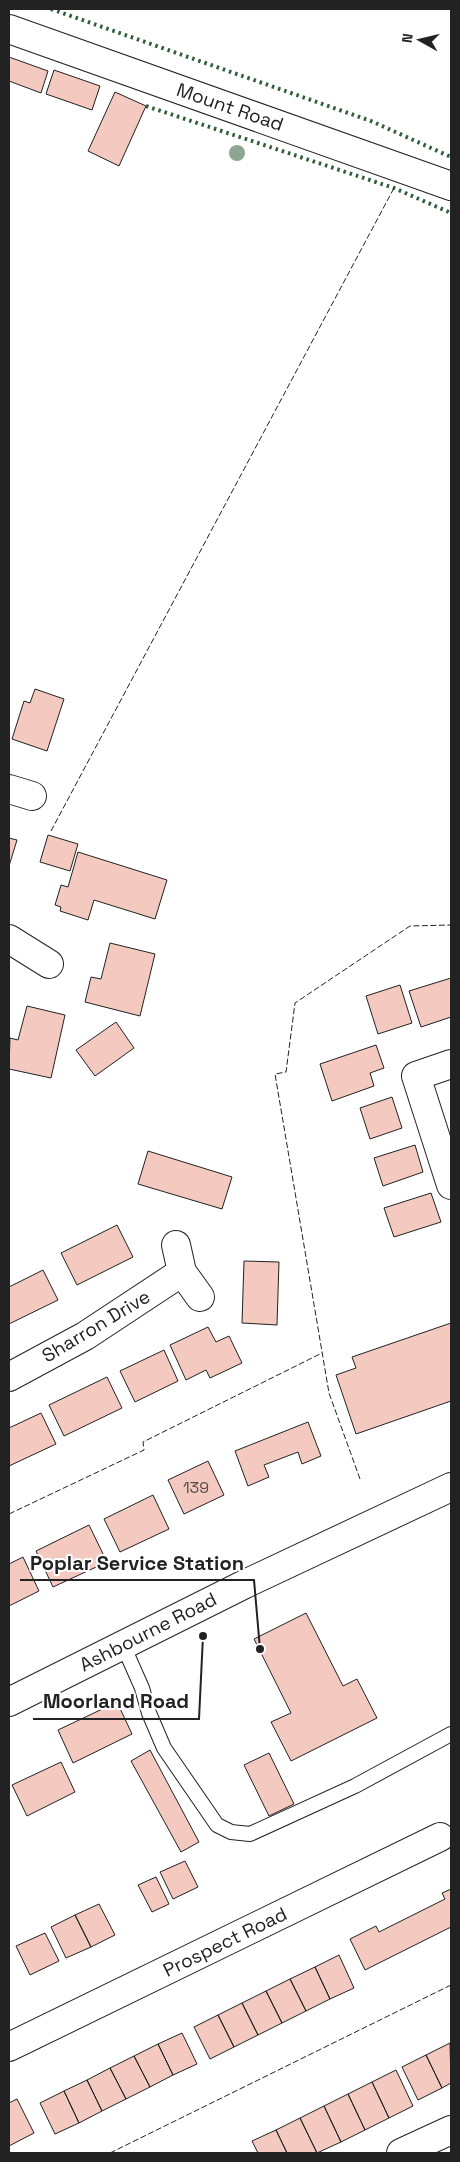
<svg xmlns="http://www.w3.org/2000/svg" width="460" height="2162" font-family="'Space Grotesk',sans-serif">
	<rect width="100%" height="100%" fill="#fff"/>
	<path fill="#f3c9c0" stroke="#222" d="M9,57L48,71L41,93L9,81Z
		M54,70L100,86L92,110L46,94Z
		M115,92L146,106L119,166L88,151Z
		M35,689L64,699L47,751L12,739L24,701L30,703Z
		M48,835L78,844L70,871L40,862Z
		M9,838L17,840L9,866Z
		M78,852L167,880L155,919L94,900L88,920L60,911L61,907L55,905L61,885L68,887Z
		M110,943L155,954L140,1016L85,1002L91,977L101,979Z
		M451,978V1017L421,1027L409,991Z
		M400,985L412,1023L378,1034L366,996Z
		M27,1006L65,1015L51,1078L9,1069L10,1038L18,1040Z
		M116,1022L134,1048L95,1076L76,1050Z
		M376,1045L384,1068L370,1073L374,1086L332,1101L320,1064Z
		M392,1097L402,1128L370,1139L360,1108Z
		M415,1145L423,1172L383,1186L374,1158Z
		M148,1151L232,1177L222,1209L138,1184Z
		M431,1193L441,1222L394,1237L384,1208Z
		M117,1225L133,1257L77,1285L61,1253Z
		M244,1261L279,1262L277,1325L242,1323Z
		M43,1270L58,1300L9,1324V1287Z
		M451,1323V1401L356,1434L336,1375L356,1368L352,1357Z
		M208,1327L216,1342L229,1336L242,1363L210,1378L206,1370L186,1380L170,1345Z
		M164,1350L178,1381L135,1402L120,1371Z
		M107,1377L122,1408L64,1436L49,1405Z
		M41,1413L56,1444L9,1466V1428Z
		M308,1422L321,1456L302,1464L298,1452L264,1465L269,1477L248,1486L235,1451Z
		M208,1461L224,1495L184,1514L168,1480Z
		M153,1495L169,1529L120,1552L104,1519Z
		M89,1525L107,1562L53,1587L36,1551Z
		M23,1557L39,1591L9,1606V1564Z
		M306,1613L343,1686L357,1679L377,1718L291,1761L271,1722L291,1713L254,1639Z
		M117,1702L132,1734L73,1763L58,1730Z
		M150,1750L199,1842L181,1852L131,1761Z
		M269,1753L294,1804L269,1816L244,1765Z
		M61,1762L75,1792L27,1816L12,1785Z
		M185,1861L198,1887L173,1899L160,1872Z
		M156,1877L169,1904L152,1912L138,1885Z
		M451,1889V1927L365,1970L350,1939L376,1926L379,1932L445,1899L442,1893Z
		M99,1904L115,1935L91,1947L75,1915Z
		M75,1915L91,1947L66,1958L51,1927Z
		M45,1933L59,1961L30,1975L16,1946Z
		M339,1955L354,1988L330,1999L315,1967Z
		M315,1967L330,1999L306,2011L290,1979Z
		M290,1979L306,2011L282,2023L266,1991Z
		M266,1991L282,2023L258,2035L242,2003Z
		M242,2003L258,2035L234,2047L218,2015Z
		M218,2015L234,2047L210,2059L194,2027Z
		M182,2033L197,2064L173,2075L158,2044Z
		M450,2043L451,2083L442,2088L426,2055Z
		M158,2044L173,2075L150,2087L134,2056Z
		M426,2055L442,2088L418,2100L402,2067Z
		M134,2056L150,2087L126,2099L110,2068Z
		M110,2068L126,2099L102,2111L87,2080Z
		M396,2070L413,2106L389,2118L372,2082Z
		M87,2080L102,2111L79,2123L64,2091Z
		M372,2082L389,2118L365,2130L348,2094Z
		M64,2091L79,2123L55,2134L40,2103Z
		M348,2094L365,2130L341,2142L324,2106Z
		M17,2099L34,2133L9,2146V2103Z
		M324,2106L341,2142L317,2153L300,2118Z
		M300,2118L317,2153H287L276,2130Z
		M276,2130L287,2153H258L252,2141Z"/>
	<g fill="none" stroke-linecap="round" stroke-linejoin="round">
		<defs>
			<path id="lane" d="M123,1645L142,1688L149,1713L164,1748L217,1825L231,1832L250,1834L355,1786L451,1734"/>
			<path id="street" d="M9,29L451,186
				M9,789L32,796
				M9,939L49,964
				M451,1064L416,1076L451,1185
				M176,1245L182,1272L200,1297
				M9,1377L85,1336L182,1272
				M9,2047L440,1837
				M401,2153L451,2130"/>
			<path id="highway" d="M9,1702L245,1584L451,1487"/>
		</defs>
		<use href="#lane" stroke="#222" stroke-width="16"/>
		<use href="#street" stroke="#222" stroke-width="30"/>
		<use href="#highway" stroke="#222" stroke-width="30"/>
		<use href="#lane" stroke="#fff" stroke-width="14"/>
		<use href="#street" stroke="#fff" stroke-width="28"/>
		<use href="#highway" stroke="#fff" stroke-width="28"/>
		<path stroke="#2f5e38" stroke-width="4" stroke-dasharray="2.5 4" stroke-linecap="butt" d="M51,9L371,121L451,157
			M146,106L394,188L451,213"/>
		<path stroke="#222" stroke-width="1" stroke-dasharray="6 2.5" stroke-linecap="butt" d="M51,831L394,188
			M360,1479L329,1393L275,1074L286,1072L295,1003L410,926L451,925
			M9,1514L144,1450L143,1442L322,1353
			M110,2153L451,1985"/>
	</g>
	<circle fill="#8da692" cx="237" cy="153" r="8"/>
	<g text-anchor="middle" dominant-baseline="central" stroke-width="4" stroke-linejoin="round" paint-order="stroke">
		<g font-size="16" fill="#564c4a">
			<text x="196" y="1487">139</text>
		</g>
		<g font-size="19" fill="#222" stroke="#fff">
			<text transform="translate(230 107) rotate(19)">Mount Road</text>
			<text transform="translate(96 1326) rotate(-31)">Sharron Drive</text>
			<text transform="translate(148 1632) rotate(-27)">Ashbourne Road</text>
			<text transform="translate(225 1942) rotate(-26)">Prospect Road</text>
		</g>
	</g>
	<path fill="none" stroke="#222" stroke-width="2" d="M260 1649L254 1580H20M203 1636L199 1719H33"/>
	<g fill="#222" stroke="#fff" stroke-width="2">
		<circle cx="260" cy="1649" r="5"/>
		<circle cx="203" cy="1636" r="5"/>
	</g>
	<g font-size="20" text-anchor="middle" font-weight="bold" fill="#222" stroke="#fff" stroke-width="4" stroke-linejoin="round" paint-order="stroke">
		<text x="137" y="1570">Poplar Service Station</text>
		<text x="116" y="1708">Moorland Road</text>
	</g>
	<rect width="460" height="2162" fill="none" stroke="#222222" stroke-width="20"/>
	<g transform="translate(420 40) rotate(278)" stroke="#ffffff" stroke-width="4" paint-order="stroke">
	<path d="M0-4L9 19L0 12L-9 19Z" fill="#222222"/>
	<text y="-8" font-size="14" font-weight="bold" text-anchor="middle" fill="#222222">N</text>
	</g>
</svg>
